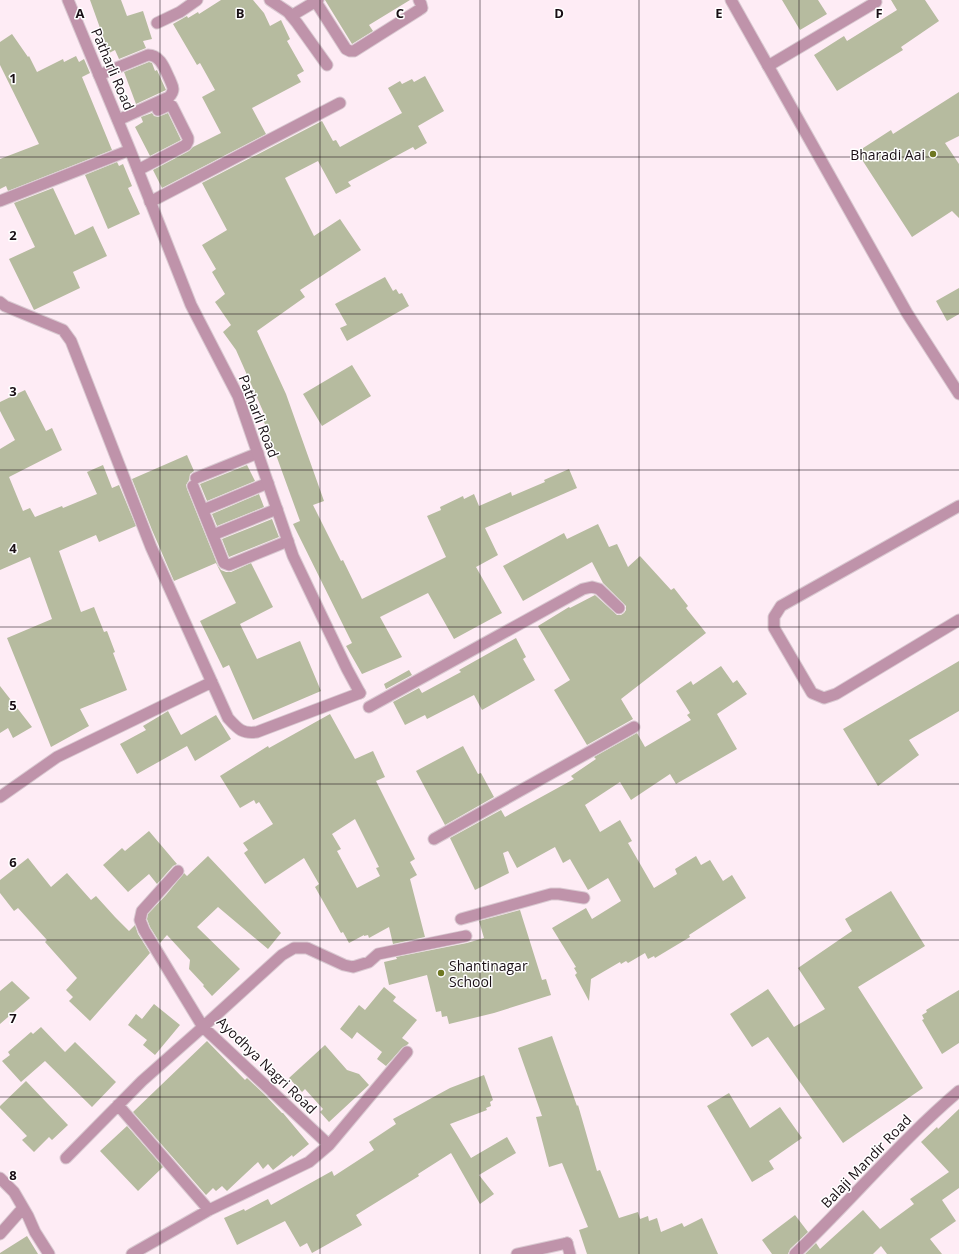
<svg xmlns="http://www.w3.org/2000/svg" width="959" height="1254" font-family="'Open Sans',sans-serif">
	<rect width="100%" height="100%" fill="#feecf5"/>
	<path fill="#b6bb9f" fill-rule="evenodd" d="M90,0H121L127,16L143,11L152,39L143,41L146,48L119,59L115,50L109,53Z
		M221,0H253L264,13L270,26L281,20L290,39L287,41L304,71L297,75L301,82L252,108L266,134L162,188L153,170L189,151L193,147L221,133L202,97L215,90L200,63L197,65L173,24L187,16L188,18L198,12L199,14Z
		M325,0H410L369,25L373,31L352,44Z
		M782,0H818L827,14L800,30Z
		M891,0H925L939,21L901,47L903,50L837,91L814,55L844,36L847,41L897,10Z
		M12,34L28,57L29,56L37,72L63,59L64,62L76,56L79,62L84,59L90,73L82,77L112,150L8,191L6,186L0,189V159L39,144L0,65V42Z
		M149,62L152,63L155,71L157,70L166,90L136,104L124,72Z
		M425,76L444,111L418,126L427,143L415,150L413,147L348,182L351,186L336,194L318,161L285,178L314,236L340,219L361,250L300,290L305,297L257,331L286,394L324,501L313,505L341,561L343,560L362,599L446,557L427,516L441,510L440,507L463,496L464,499L474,494L479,506L511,492L512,496L545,482L544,480L569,469L577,488L485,528L498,555L476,567L502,613L454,639L428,593L380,617L402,657L362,674L346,646L352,643L293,524L300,521L263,419L266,418L236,350L223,332L231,325L215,302L225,294L212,272L216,269L202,245L227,230L202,183L322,121L333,141L336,140L340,147L402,113L388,88L400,81L402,84L412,79L414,82Z
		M959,92V136L945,143L959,164V218L952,211L912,237L857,152L891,130L893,134Z
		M152,113L154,116L158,117L168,113L181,140L150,156L135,127L143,122L141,117Z
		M117,162L119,166L123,164L132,186L128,188L140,214L108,229L85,175Z
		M53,188L75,235L93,226L107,256L73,272L80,288L34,310L9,259L35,247L14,203Z
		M385,277L393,291L396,289L399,294L402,293L409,306L347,341L340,328L347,325L335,304Z
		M959,288V314L947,321L936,301Z
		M352,365L371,396L322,426L303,394Z
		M25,390L46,431L52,428L62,450L9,477L23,511L30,508L35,517L62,506L63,508L97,494L87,472L103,465L112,488L119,485L136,526L99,542L96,535L59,551L81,612L94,607L104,632L107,631L115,652L113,653L127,690L80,709L89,726L51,747L7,638L52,619L30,557L0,570V449L15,440L0,411V402Z
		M187,455L194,471L190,474L189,480L186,485L187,489L218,566L221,570L226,572H231L251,563L273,607L240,624L257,659L300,641L321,691L253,720L229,665L223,668L200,621L236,603L216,563L174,581L152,530L132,479Z
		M247,465L255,481L207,501L200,484Z
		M259,494L264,507L217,526L212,514Z
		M272,519L279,537L229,557L222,539Z
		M598,524L609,547L617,544L628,567L640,556L671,590L674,588L688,606L686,608L706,633L621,699L633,719L587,745L554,690L570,680L538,626L569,607L570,608L595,595L617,615H621L624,613L626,610V606L603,583L592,562L523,601L503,566L564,533L567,539Z
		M516,638L526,657L523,659L535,680L482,710L474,695L427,719L425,715L405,725L393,702L419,688L422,693L461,672L459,670Z
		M959,661V711L909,740L919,755L878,786L843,729Z
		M721,666L733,683L737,680L747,694L717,714L737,749L676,784L670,774L631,800L620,782L585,805L600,832L620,820L632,841L628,843L654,888L677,874L675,869L696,856L701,865L710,860L723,881L732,875L746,898L689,935L690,937L655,958L654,956L648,959L645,953L628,963L626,961L621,964L620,962L591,979L589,1001L575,975L577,973L574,968L576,967L552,928L586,908L592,919L621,901L608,878L588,890L570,859L563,863L555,847L517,868L508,851L503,853L509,873L475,890L450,838L501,810L505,817L574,779L571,776L596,759L594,757L637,733L645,747L691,720L687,715L690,713L676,691L691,681L693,685Z
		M409,670L412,675L386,689L384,684Z
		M0,686L32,727L13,738L8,728L0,733Z
		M168,711L181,735L216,715L231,739L195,761L187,746L137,774L120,744L146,730L143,726Z
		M330,714L355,759L373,751L385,777L376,781L415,859L410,862L417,875L410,879L425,937L393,944L389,927L369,938L368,935L364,936V935L349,943L343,932L341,933L315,887L319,884L304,858L265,884L244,853L248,850L243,843L273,824L259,802L256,804L254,800L240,808L220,776L268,746L269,748ZM355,819L379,867L376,868L380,876L357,888L337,851L341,849L332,834Z
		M463,746L478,774L481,773L494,797L445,825L416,771Z
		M149,831L177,864L173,866L157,884L149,874L128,892L103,865L122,848L125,851Z
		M208,856L281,933L268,949L218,907L197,927L240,969L212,996L203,986L204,985L189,969L190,960L167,935L160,943L150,927L147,919L148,914L166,895L184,873L187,876Z
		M28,858L51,887L67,873L91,900L96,896L115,917L129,931L135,925L138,934L150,953L90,1021L69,1001L73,997L66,990L77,978L45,942L47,940L18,908L14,911L0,893V880Z
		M891,891L925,946L858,987L923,1088L843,1143L768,1037L752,1047L730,1014L768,989L794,1027L825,1009L798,968L852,931L845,919Z
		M520,910L542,980L546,979L551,995L494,1013L449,1024L447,1016L442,1017L441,1011L436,1012L427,975L389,985L384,962L397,959L396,957L467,943L484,938L479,921Z
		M12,981L30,998L0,1024V991Z
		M384,987L396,997L393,1001L417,1020L402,1038L409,1043L407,1045L402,1048L386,1066L377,1059L382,1052L357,1032L352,1039L340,1029L359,1005L365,1010Z
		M959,990V1043L942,1054L922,1020L924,1019L922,1015L927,1012L926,1010Z
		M154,1004L180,1025L155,1055L143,1045L147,1040L128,1025L136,1014L142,1019Z
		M41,1027L65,1052L75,1042L116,1082L92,1107L45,1061L21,1082L2,1061L10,1055L8,1052L31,1032L33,1034Z
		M552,1036L577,1106L578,1105L597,1171L600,1170L619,1218L638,1212L640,1219L648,1216L649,1221L657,1218L661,1232L682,1223L684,1227L702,1218L718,1254H587L579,1230L588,1227L562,1163L549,1167L536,1117L542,1116L518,1048Z
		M207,1041L245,1080L247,1078L264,1094L282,1113H283L309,1144L293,1157L292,1155L273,1170L268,1164L263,1169L258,1162L227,1191L222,1186L216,1191L213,1188L206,1195L133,1112Z
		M325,1045L347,1070L359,1074L369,1085L329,1122L320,1112L323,1109L305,1089L302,1092L289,1078Z
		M484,1075L493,1100L490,1102L491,1106L486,1108L487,1110L450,1124L471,1158L507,1137L516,1153L479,1175L494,1194L480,1204L451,1153L418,1174L419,1176L356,1215L362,1225L312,1253L307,1243L300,1247L285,1221L237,1245L224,1218L244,1209L245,1211L268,1199L271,1205L332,1171L334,1176L374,1150L369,1142L396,1124L393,1119L450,1088Z
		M26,1081L68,1125L52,1140L49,1137L34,1152L22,1140L27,1136L0,1108V1106Z
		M729,1093L750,1128L780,1107L802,1138L769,1161L774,1169L752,1182L707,1106Z
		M959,1109V1188L942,1200L956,1221L930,1239L942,1254H887L881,1246L873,1254H805L816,1243L820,1249L863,1210L880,1229L914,1204L910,1199L949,1172L921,1142L937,1127L938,1129Z
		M127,1126L163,1167L138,1191L100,1151Z
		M795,1215L808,1232L790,1249L788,1254H772L762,1240Z
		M27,1236L38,1254H0V1253Z"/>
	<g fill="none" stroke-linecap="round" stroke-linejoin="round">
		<defs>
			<path id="minor" d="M270,0L288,12L297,23L327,65
				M316,2L346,49L350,51H354L419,10L422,8L421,4L419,0
				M291,16L318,0
				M157,23L180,12L197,0
				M768,66L876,2
				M99,75L148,55C161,55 165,70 170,80C171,83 173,86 173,89C173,92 171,95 169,97L118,120
				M138,170L186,145L188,141V138L172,106L169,105L158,110
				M150,202L340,103
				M0,302L5,306L63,330L71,341L151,547L228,718C238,729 242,734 257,732L360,693
				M196,478L258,453
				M193,486L224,563L229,565L288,541
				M959,506L781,606L774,617V628L812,693L824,698L836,694L959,620
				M203,510L268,483
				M213,535L277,509
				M369,707L583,589L592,587L599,589L619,608
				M0,797L57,757L212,682
				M434,839L634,727
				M178,871L142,911L140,920L144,930L203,1027L329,1145
				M461,919L551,894H559L584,898
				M118,1105L209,1210
				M66,1158L142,1081L203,1027L282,955L294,948H307L344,965L353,967L369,962L378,954L466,936
				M0,1178L14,1192L28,1216L35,1232L49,1254
				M0,1234L23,1208
				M132,1254L209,1210L309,1162L329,1145L407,1052
				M517,1254L567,1243
				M795,1254C851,1201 900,1141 959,1091"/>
			<path id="tertiary" d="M68,0L130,150L191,305L238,396L293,556L347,669L360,693
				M731,0L907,313L959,394
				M0,201L130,150
				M567,1243L570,1254"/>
		</defs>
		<use href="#minor" stroke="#d9c9d1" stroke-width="13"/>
		<use href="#tertiary" stroke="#d9c9d1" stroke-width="13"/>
		<use href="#minor" stroke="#bf93aa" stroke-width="11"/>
		<use href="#tertiary" stroke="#bf93aa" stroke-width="11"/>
	</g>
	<path fill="none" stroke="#190f15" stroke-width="1" stroke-opacity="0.55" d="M160,0V1254M320,0V1254M480,0V1254M639,0V1254M799,0V1254M0,157H959M0,314H959M0,470H959M0,627H959M0,784H959M0,940H959M0,1097H959"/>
	<g fill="#6e7721" stroke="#fff" stroke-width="1.5">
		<circle cx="933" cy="154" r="4"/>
		<circle cx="441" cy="973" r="4"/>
	</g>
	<g text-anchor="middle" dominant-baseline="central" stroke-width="3" stroke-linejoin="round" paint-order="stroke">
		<g font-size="14" fill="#190f15" stroke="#fff">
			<text transform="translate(113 69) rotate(67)">Patharli Road</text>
			<text transform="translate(259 416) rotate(69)">Patharli Road</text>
			<text transform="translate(267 1065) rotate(44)">Ayodhya Nagri Road</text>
			<text transform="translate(866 1161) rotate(-46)">Balaji Mandir Road</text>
		</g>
		<g font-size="14" fill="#190f15" stroke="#fff" text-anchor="end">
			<text x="925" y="154">Bharadi Aai</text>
			<text x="449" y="965" text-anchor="start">Shantinagar<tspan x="449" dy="16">School</tspan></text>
		</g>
	</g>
	<g font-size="13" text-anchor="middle" font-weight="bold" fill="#190f15" stroke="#fff" stroke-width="3" stroke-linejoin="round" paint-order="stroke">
		<text x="80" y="18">A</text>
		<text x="240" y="18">B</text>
		<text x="400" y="18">C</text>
		<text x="559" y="18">D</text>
		<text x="719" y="18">E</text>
		<text x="879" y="18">F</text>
		<text x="13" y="83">1</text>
		<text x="13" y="240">2</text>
		<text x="13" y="396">3</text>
		<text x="13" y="553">4</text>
		<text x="13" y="710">5</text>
		<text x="13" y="867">6</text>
		<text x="13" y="1023">7</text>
		<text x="13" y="1180">8</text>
	</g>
</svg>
